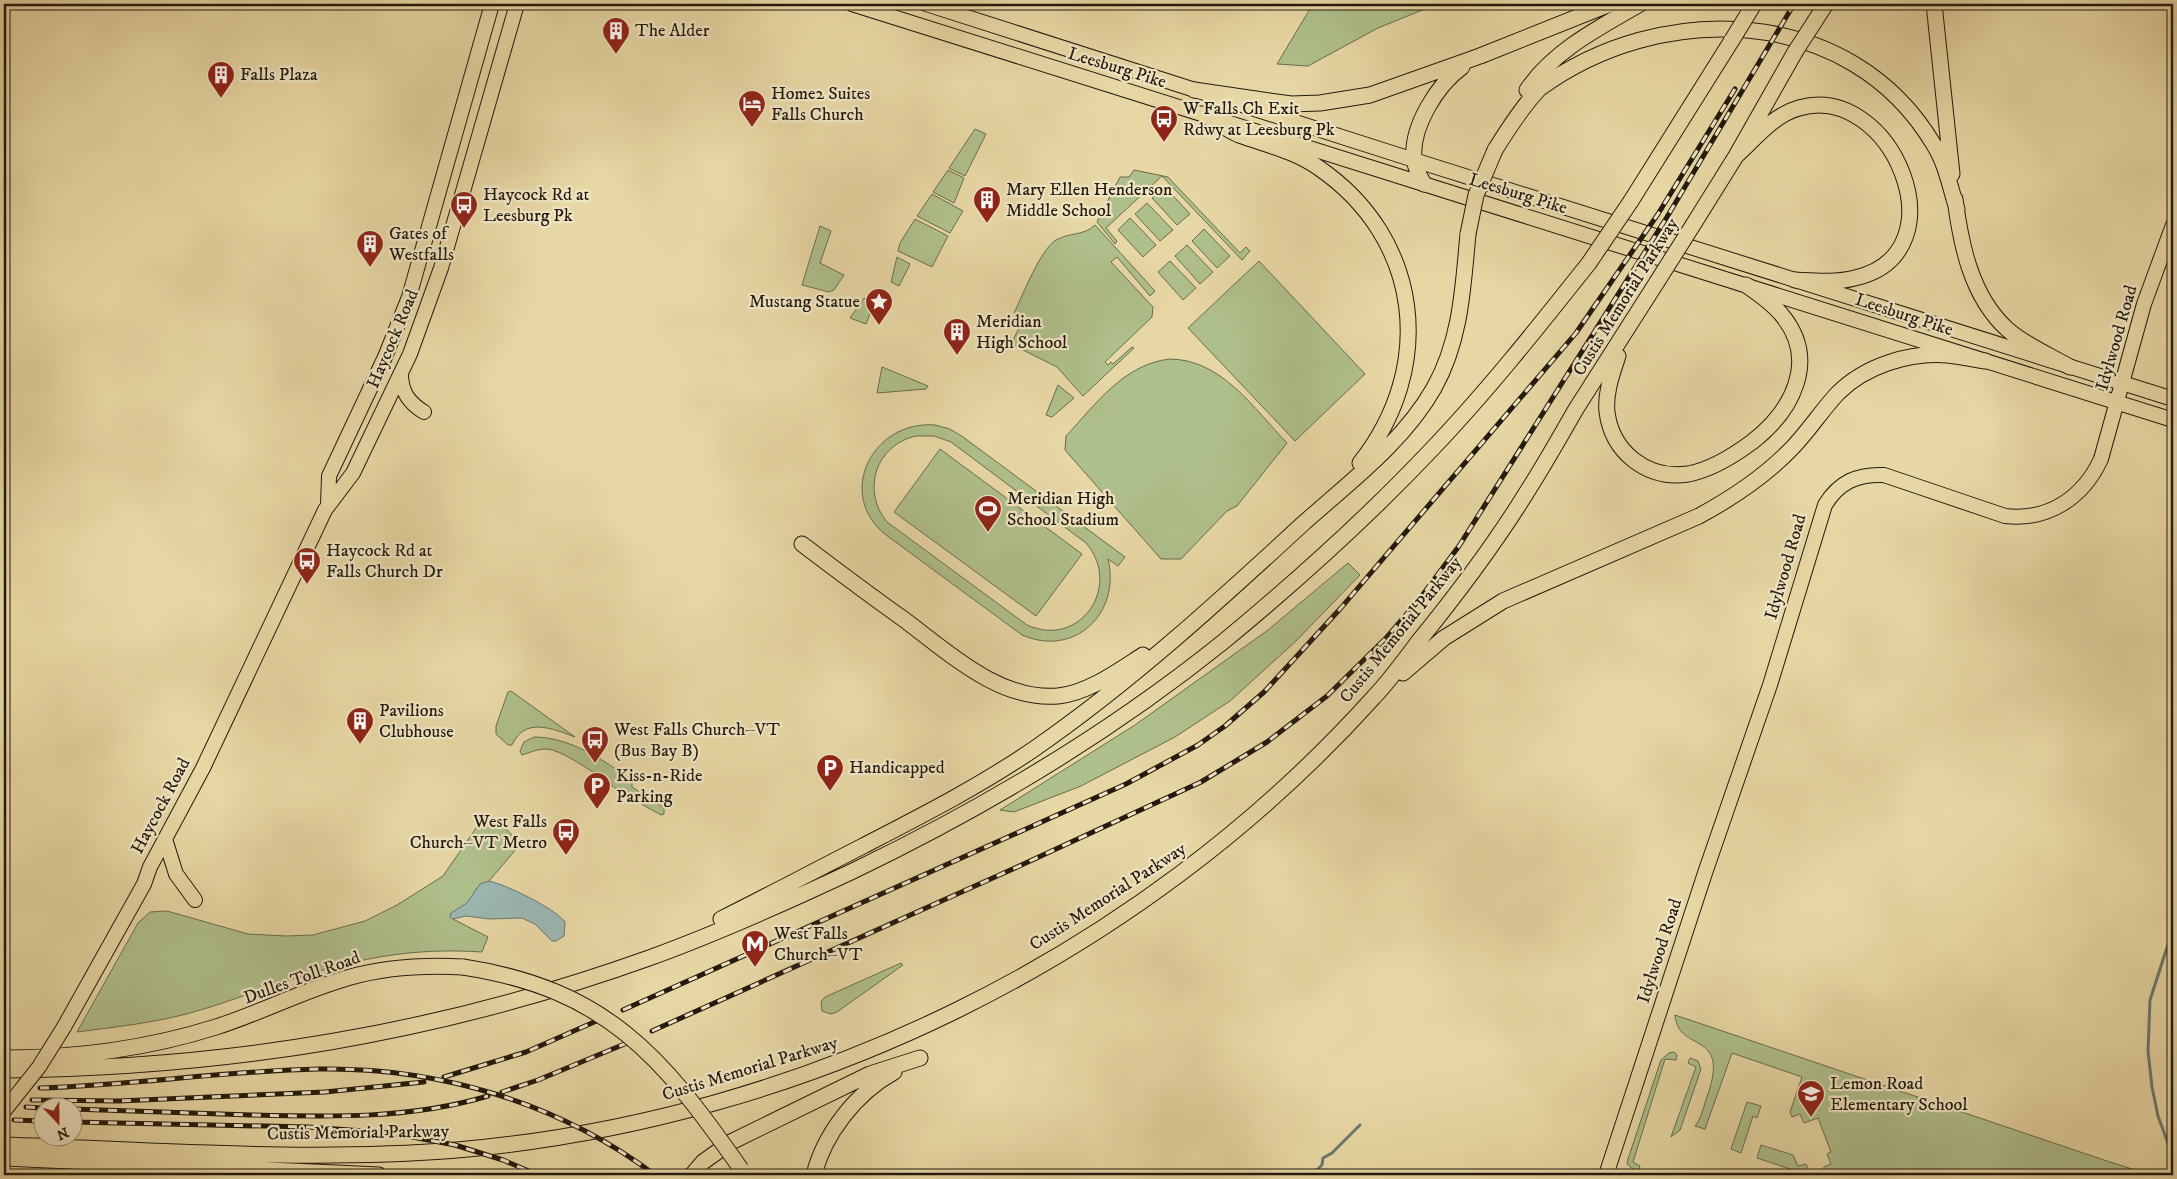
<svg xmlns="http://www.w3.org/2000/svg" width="2177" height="1179" font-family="'IM FELL DW Pica',serif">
	<rect width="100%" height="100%" fill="#e7d7a4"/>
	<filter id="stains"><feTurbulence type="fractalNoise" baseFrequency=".004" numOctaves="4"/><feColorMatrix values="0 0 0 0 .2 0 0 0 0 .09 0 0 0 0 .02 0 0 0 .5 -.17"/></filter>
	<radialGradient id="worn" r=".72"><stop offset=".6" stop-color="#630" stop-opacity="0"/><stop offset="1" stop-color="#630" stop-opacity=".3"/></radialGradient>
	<path fill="#afbf8b" stroke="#696c4c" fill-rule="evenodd" d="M1313,4H1437L1378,28L1308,66L1277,64Z
		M975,129L986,134L965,176L949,168Z
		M948,170L964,178L954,203L933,192Z
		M1134,170L1168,177L1240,253L1246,247L1250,251L1242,260L1162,176L1106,228L1117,241L1115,244L1097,222L1120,177H1129Z
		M1164,186L1190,214L1177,225L1152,198Z
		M932,194L963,211L950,233L917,216Z
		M1147,203L1173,230L1160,241L1135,214Z
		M1130,218L1156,245L1143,257L1118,230Z
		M915,219L948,236L932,267L898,251L900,243Z
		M1095,225L1155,291L1150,296L1117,257L1111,262L1153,307L1152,317L1105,362L1108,365L1111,362L1113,364L1132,347L1134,348L1083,396L1057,367L1011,344L1024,318L1014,313C1023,295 1040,250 1056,240C1070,232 1084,236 1095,225Z
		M820,226L831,231L820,263L844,275L834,290L829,292L802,285Z
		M1204,229L1230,256L1217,268L1192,241Z
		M1187,245L1213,272L1200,284L1175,256Z
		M897,257L910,264L899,286L891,282Z
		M1170,261L1196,288L1183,300L1158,272Z
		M1259,261L1365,374L1295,441L1188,328Z
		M864,298L874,304L866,324L850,318Z
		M1169,359C1222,359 1254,409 1287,443L1237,506L1227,511L1181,559H1161L1065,450L1066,436C1096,404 1123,365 1169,359Z
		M882,367L928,386L926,389L877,393Z
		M1058,385L1074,398L1052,417L1046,415Z
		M935,425L950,429L963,437L1125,557L1118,566L1108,559C1121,613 1075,658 1022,635L886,535C835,495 872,420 935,425ZM916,436H934L951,442L1086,543C1123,586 1080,649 1027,625L887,522C861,490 876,445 916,436Z
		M940,449L1082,554L1036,616L894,512Z
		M1348,563L1360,575L1296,641L1230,701L1175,737L1081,786L1014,812L1000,810L1135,725L1268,630Z
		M511,691L575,737C553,729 525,716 512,745H508L496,734V726L508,692Z
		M534,737C570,737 603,760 632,780V787L664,808V814L661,815L636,801L635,803C617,790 565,748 545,749C537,749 529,753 522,755L520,751L524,742Z
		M481,821C498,823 513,829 518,847L489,881L477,888L470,900L453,919L488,937L482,952C406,947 352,960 280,983C250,993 220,1005 190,1013C153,1023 115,1027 77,1032L138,923L150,912L167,911L248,934L286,936L313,935L365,921L397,905L443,876Z
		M901,963L903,965L837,1012L831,1014L822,1011L821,1002L825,997Z
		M1675,1015L2107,1161L2151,1175H1925L1924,1172L1917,1175H1867L1855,1171L1853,1175H1834L1822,1171L1824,1167L1831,1164L1827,1154L1831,1152L1818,1118L1804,1123L1800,1114L1792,1117L1790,1112L1802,1077L1732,1053L1705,1129L1695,1126C1702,1118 1704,1104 1708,1094C1730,1029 1678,1054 1675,1015Z
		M1674,1052L1677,1055L1676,1060L1665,1059L1633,1162L1640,1166L1639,1170L1635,1171L1627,1164L1628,1159L1661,1060L1669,1053Z
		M1690,1058L1698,1061L1701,1069L1680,1130L1671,1137L1696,1067L1688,1063Z
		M1747,1102L1761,1106L1757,1118L1753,1116L1741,1153L1731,1149Z
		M1761,1145L1793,1155L1798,1166L1806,1164L1809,1172L1808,1175L1757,1158Z"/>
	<path fill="#9bb7b2" stroke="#6b7870" d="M489,881C505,884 556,909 565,922L564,936L556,941H552L535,924L522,918L489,919L466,916L453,919L450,917L451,913L467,903L480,884Z"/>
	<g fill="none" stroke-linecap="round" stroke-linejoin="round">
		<path stroke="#6b7870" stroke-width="3" d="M2173,929L2150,1000L2148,1051L2152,1087L2158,1116L2173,1157
			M1312,1175L1322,1165L1323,1158L1332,1153L1360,1125"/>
		<defs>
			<path id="major" d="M852,4L2173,420
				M926,4L1414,160L2173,399
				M401,374C401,392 409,403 424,412
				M328,505L329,476L385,357L409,297L492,4
				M165,839L176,874L195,900
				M64,1027L144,884L150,867L203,768L325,510L353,473L410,354L441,268L517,4
				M1606,1175L1705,873L1770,685L1825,505C1839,482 1857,474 1884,475L2005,516C2048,521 2083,498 2101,459L2144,304L2173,225"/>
			<path id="highway" d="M1934,4L1952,174
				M1815,21L1826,4
				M1194,90L1291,104L1320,103L1370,95L1480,56L1610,4
				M1527,90C1553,51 1600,27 1640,4
				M1203,114C1215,121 1227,130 1239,135C1267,145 1295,151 1319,168C1422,239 1436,367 1360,463
				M1495,150C1508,129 1522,107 1539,89C1659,0 1850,3 1934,145C1946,164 1950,187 1957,209
				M1736,156C1755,139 1773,115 1799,108C1891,81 1964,253 1855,278C1835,283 1815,281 1795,280
				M1424,184C1420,177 1415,168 1414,159C1411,127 1437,85 1462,67
				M1955,199C1961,245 1971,296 2007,329C2025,345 2049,355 2070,367
				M1631,201L1732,40
				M1693,225L1736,156L1795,52
				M1618,356C1612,374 1605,393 1607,412C1612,452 1647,480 1688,474C1711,470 1733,456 1752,442C1792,411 1820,360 1781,314C1771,302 1759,294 1746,285
				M802,544C835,569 868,594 902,618C947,651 998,701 1058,696C1088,693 1118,671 1143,655
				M1403,673L1444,638L1503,601L1699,516C1734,497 1767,475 1794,446C1810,429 1822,410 1838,393C1865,366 1909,352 1947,355C1959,356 1972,359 1985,361
				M721,919C769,895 816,870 863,846C921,816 980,786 1034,749C1131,682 1219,601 1306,521C1351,481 1404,441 1434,388C1461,340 1463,287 1468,234
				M4,1058C77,1058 146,1049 216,1027C260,1013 302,991 347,978C385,967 424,965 463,967
				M4,1070C228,1068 437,1034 649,958C718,933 787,902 853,871C984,808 1110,733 1223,642C1297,581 1368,517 1434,447C1489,389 1539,326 1589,263
				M4,1145C154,1150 306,1162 457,1150C804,1120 1140,957 1374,697C1390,680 1404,661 1418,642C1458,593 1497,541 1530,487C1546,462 1561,435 1576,409C1603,367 1630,324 1657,282
				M4,1158L379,1175
				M692,1175L703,1162L731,1142L870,1074L920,1058
				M814,1175C824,1134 856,1093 894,1072"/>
		</defs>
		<use href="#major" stroke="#23190d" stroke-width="16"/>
		<use href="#highway" stroke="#23190d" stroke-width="17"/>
		<use href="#major" stroke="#e7d7a4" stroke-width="14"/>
		<use href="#highway" stroke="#e7d7a4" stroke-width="15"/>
		<defs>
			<path id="rail" d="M623,1010L1126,784L1198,745L1225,726L1264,692L1340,609L1576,333L1658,214L1735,89
				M652,1031L1015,868L1201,782L1267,742L1327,696L1387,637L1418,601L1459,546L1667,217L1794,4
				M444,1077L526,1052L601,1019
				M40,1088C133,1085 226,1071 319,1069C439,1067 559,1103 655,1175
				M502,1092L538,1080L627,1043
				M32,1100L119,1101L325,1092L424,1082
				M26,1107L42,1108
				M72,1109C132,1111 191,1113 251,1115C331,1117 411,1119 488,1096
				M14,1120L42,1121
				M72,1122L308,1127L391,1133L455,1145L503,1160L538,1175"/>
		</defs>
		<use href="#rail" stroke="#23190d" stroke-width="5"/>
		<use href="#rail" stroke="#efe5c4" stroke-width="3" stroke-dasharray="9" stroke-linecap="butt"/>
		<defs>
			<path id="major-bridge" d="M4,1111L39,1067L64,1027"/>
			<path id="highway-bridge" d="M1732,40L1754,4
				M1795,52L1815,21
				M1468,234L1476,195L1495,150
				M1589,263L1631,201
				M1657,282L1693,225
				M463,967C606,989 662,1056 741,1169"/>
		</defs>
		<use href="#major-bridge" stroke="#23190d" stroke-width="16" stroke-linecap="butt"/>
		<use href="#highway-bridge" stroke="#23190d" stroke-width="17" stroke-linecap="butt"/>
		<use href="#major-bridge" stroke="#e7d7a4" stroke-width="14"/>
		<use href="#highway-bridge" stroke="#e7d7a4" stroke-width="15"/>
	</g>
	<defs>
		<symbol id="building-pin" viewBox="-11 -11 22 30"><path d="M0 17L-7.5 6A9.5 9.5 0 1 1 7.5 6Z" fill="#8f2418" stroke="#efe5c4"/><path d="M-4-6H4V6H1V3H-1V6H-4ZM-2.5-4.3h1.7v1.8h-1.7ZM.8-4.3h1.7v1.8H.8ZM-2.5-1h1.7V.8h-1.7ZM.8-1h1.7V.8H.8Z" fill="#fff"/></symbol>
		<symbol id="hotel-pin" viewBox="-11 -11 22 30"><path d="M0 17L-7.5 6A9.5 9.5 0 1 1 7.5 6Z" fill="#8f2418" stroke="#efe5c4"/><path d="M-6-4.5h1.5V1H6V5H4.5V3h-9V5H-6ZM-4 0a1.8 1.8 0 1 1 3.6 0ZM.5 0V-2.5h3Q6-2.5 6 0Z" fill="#fff"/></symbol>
		<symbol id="bus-pin" viewBox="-11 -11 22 30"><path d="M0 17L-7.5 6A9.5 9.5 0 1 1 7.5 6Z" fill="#8f2418" stroke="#efe5c4"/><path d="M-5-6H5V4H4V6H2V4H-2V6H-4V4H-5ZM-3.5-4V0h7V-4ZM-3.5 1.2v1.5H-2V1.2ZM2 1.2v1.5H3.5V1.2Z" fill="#fff"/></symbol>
		<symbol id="sight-pin" viewBox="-11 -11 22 30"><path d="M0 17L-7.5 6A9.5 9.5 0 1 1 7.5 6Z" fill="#8f2418" stroke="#efe5c4"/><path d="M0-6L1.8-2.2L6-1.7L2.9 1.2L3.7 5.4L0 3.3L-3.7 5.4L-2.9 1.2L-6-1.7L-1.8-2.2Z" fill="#fff"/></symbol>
		<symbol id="stadium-pin" viewBox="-11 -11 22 30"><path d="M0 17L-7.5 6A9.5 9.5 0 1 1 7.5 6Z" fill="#8f2418" stroke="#efe5c4"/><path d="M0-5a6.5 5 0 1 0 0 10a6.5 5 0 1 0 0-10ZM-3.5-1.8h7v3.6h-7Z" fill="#fff"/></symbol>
		<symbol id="parking-pin" viewBox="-11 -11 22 30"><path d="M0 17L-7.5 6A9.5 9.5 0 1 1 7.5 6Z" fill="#8f2418" stroke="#efe5c4"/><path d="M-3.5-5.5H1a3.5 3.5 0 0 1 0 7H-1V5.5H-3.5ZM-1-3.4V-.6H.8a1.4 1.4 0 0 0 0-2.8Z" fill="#fff"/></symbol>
		<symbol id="metro-pin" viewBox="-11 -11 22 30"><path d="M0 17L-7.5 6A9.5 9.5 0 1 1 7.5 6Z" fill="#8f2418" stroke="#efe5c4"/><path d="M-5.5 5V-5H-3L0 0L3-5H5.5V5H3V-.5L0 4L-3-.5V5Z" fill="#fff"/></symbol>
		<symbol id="school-pin" viewBox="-11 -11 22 30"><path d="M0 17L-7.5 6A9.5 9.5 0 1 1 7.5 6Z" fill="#8f2418" stroke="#efe5c4"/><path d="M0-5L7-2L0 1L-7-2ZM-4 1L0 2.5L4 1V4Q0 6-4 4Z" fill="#fff"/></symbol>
	</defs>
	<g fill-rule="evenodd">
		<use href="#building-pin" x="600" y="15" width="32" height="43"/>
		<use href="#building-pin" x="205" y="59" width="32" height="43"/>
		<use href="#hotel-pin" x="736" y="88" width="32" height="43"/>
		<use href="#bus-pin" x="1148" y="103" width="32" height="43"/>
		<use href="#building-pin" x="971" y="184" width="32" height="43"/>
		<use href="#bus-pin" x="448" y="189" width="32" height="43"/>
		<use href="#building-pin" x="354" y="228" width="32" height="43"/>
		<use href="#sight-pin" x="863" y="286" width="32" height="43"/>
		<use href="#building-pin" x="941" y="316" width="32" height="43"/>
		<use href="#stadium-pin" x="972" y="493" width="32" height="43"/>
		<use href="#bus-pin" x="291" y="545" width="32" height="43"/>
		<use href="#building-pin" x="344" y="705" width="32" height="43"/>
		<use href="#bus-pin" x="579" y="724" width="32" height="43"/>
		<use href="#parking-pin" x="814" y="752" width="32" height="43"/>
		<use href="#parking-pin" x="581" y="770" width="32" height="43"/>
		<use href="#bus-pin" x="550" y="816" width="32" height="43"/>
		<use href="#metro-pin" x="739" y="928" width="32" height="43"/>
		<use href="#school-pin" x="1795" y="1078" width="32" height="43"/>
	</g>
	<g text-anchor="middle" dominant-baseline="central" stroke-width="4.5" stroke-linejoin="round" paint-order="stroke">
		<g font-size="18" fill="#23190d" stroke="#efe5c4" text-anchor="start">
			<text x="635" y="31">The Alder</text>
			<text x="240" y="75">Falls Plaza</text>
			<text x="771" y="94">Home2 Suites<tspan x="771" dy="21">Falls Church</tspan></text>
			<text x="1183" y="109">W Falls Ch Exit<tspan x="1183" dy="21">Rdwy at Leesburg Pk</tspan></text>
			<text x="1006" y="190">Mary Ellen Henderson<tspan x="1006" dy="21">Middle School</tspan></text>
			<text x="483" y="195">Haycock Rd at<tspan x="483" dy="21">Leesburg Pk</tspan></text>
			<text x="389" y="234">Gates of<tspan x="389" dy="21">Westfalls</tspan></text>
			<text x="860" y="302" text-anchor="end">Mustang Statue</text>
			<text x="976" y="322">Meridian<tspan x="976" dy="21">High School</tspan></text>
			<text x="1007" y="499">Meridian High<tspan x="1007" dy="21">School Stadium</tspan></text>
			<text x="326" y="551">Haycock Rd at<tspan x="326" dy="21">Falls Church Dr</tspan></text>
			<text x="379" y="711">Pavilions<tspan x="379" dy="21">Clubhouse</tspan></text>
			<text x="614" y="730">West Falls Church–VT<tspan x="614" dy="21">(Bus Bay B)</tspan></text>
			<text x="849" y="768">Handicapped</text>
			<text x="616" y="776">Kiss-n-Ride<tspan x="616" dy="21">Parking</tspan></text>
			<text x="547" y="822" text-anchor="end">West Falls<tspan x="547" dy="21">Church–VT Metro</tspan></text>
			<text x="774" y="934">West Falls<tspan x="774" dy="21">Church–VT</tspan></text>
			<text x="1830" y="1084">Lemon Road<tspan x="1830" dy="21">Elementary School</tspan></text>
		</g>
		<g font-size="18" fill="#23190d" stroke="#efe5c4">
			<text transform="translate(1117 68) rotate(17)">Leesburg Pike</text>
			<text transform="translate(1518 194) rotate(17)">Leesburg Pike</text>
			<text transform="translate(1626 297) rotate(-58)">Custis Memorial Parkway</text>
			<text transform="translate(1904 315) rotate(18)">Leesburg Pike</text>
			<text transform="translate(2117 338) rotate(-74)">Idylwood Road</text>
			<text transform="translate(393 339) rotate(-67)">Haycock Road</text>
			<text transform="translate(1786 567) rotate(-74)">Idylwood Road</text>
			<text transform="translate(1401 630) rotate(-51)">Custis Memorial Parkway</text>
			<text transform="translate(161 806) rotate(-62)">Haycock Road</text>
			<text transform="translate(1108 897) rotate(-33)">Custis Memorial Parkway</text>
			<text transform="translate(1660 951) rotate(-72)">Idylwood Road</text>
			<text transform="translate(302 978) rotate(-20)">Dulles Toll Road</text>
			<text transform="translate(750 1069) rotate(-17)">Custis Memorial Parkway</text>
			<text transform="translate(358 1133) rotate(-1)">Custis Memorial Parkway</text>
		</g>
	</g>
	<rect width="2177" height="1179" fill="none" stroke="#e7d7a4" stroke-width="20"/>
	<rect x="5" y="5" width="2167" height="1169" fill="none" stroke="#23190d" stroke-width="2.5"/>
	<rect x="10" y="10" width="2157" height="1159" fill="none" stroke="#23190d"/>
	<g transform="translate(58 1122) rotate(158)"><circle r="24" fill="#efe5c4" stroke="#9d937b"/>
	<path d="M0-4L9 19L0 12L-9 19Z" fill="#8f2418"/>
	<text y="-8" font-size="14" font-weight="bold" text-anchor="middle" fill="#23190d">N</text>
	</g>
	<rect width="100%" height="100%" filter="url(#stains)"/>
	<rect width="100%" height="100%" fill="url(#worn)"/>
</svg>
